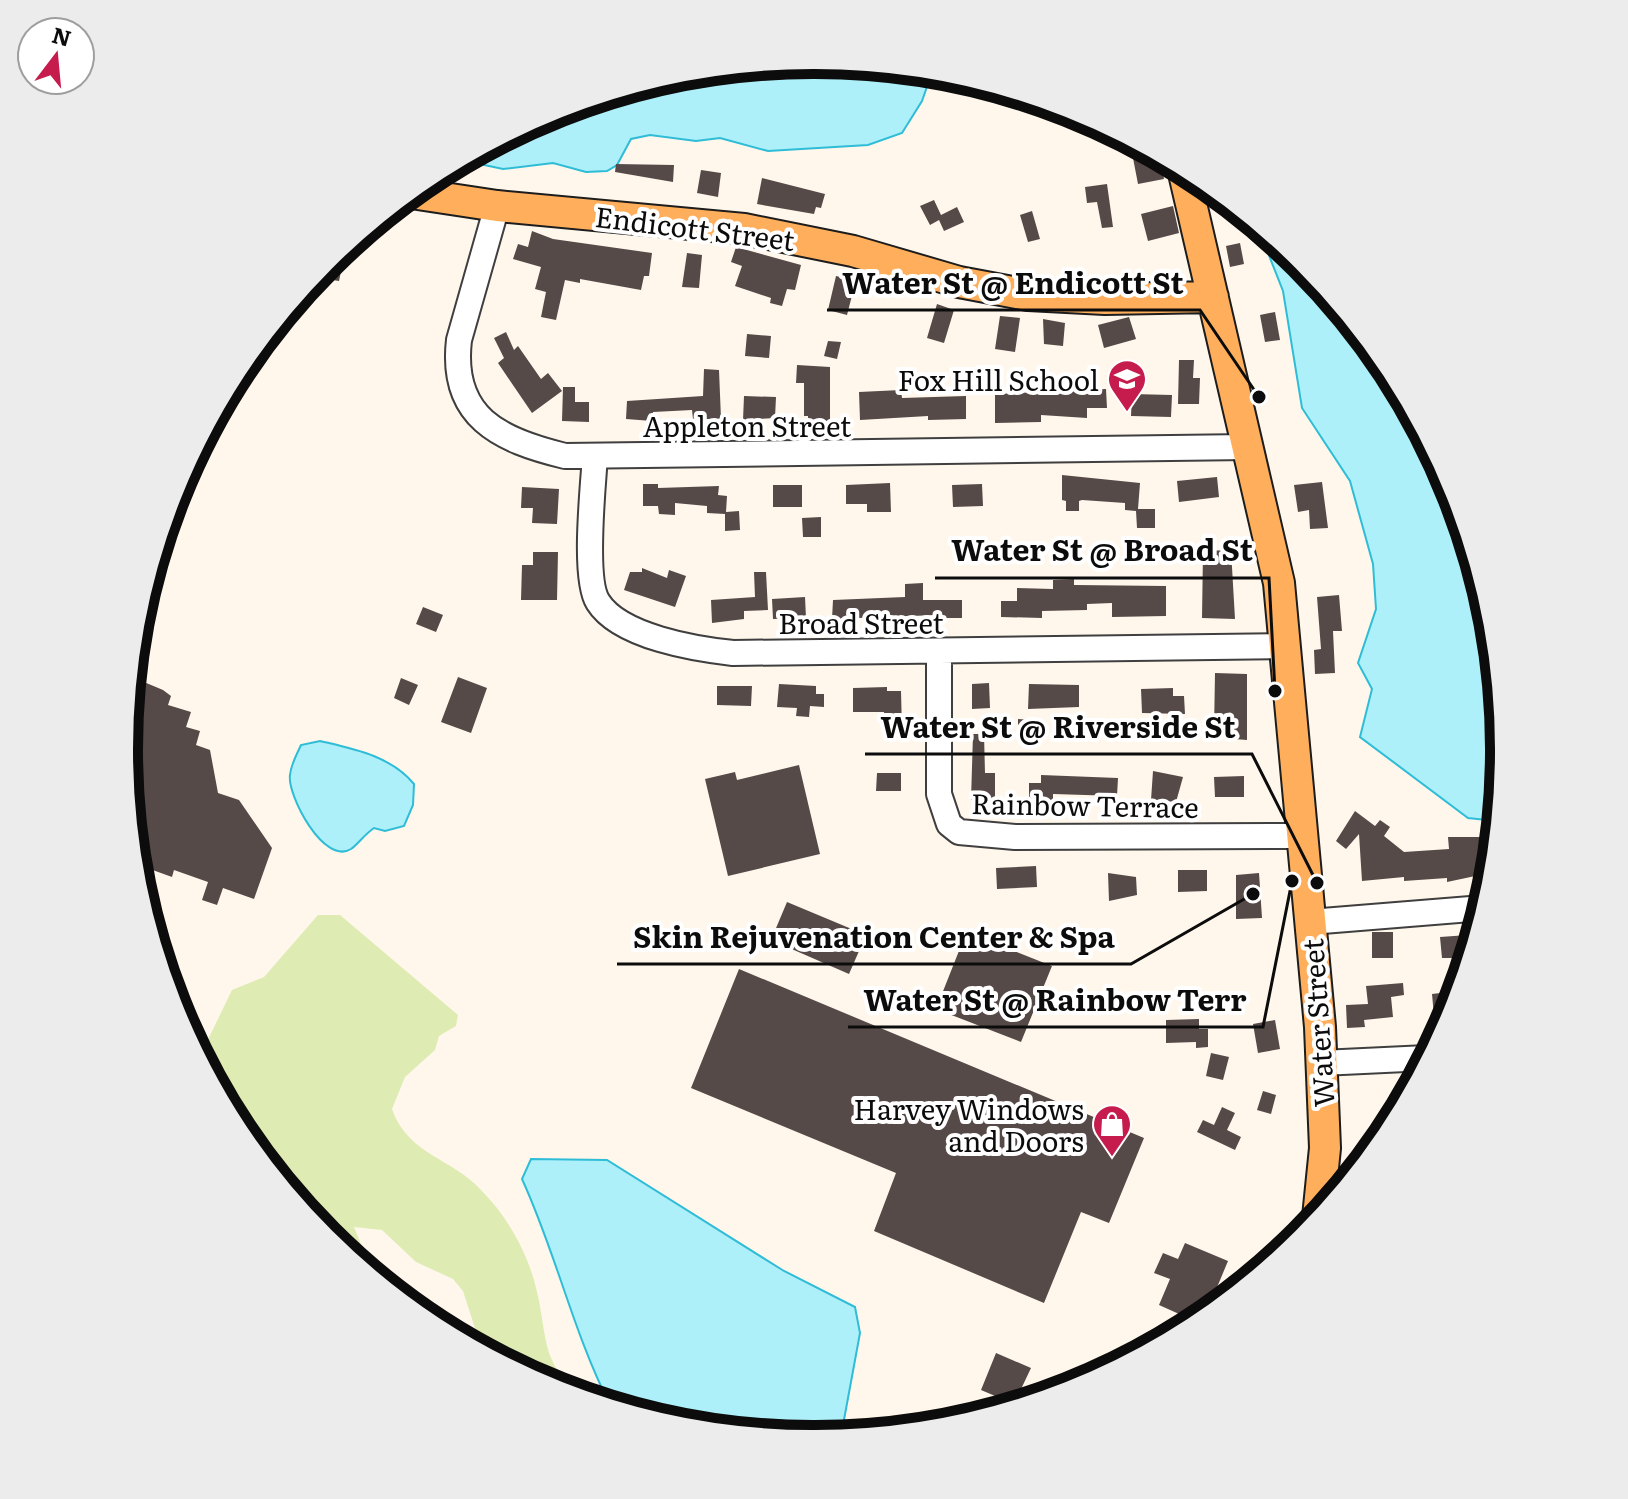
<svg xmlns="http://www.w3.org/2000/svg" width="1628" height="1499" font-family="Literata,serif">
	<rect width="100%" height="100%" fill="#fff7ec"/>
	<path fill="#deecb3" d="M318,915H340L458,1015L456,1026L439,1036L435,1050L405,1077L392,1109C408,1155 452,1158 481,1190C508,1217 529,1255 537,1292C542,1312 543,1333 549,1353C554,1366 562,1379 568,1392L550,1386L482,1350L463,1291L453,1279L416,1262L382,1230L354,1227L374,1276L326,1237L240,1132L200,1056L232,990L264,977Z"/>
	<path fill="#adf0fa" stroke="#2fbcd6" stroke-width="2" d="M814,60L932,72L922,101L902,133L868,145L768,151L720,138L696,141L650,135L631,139L617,165L607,171L586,172L553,163L503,169L461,160L551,112L680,73Z
		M1257,225C1414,354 1497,547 1503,748C1504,772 1499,797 1496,821L1468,818L1360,737L1372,689L1358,663L1376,609L1373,564L1350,481L1302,408L1283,291Z
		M320,741C354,749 391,756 414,784L413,805L404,826L385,831L374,828C365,834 357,845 351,849C324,866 287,795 290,775C291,764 297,754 301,745Z
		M531,1159L607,1160L784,1271L855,1307L860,1333L841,1436C764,1444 683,1427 610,1405C573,1332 556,1253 522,1179Z"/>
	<path fill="#564a48" d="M1122,136L1160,156L1164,179L1138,184L1133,158Z
		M616,164L674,165L673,182L615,172Z
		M701,170L721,173L718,197L697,193Z
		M762,178L825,194L821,208L816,207L814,214L757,204Z
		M1107,184L1113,227L1102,228L1097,202L1087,203L1085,187Z
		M934,200L941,215L957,207L964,222L944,231L939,220L930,225L920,206Z
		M1173,206L1179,233L1148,241L1141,214Z
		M1032,211L1040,239L1028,242L1020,215Z
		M532,231L553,239L652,253L649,276H644L641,290L580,279V283L565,280L556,320L541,317L546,292L535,289L541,267L513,259L518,244L528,247Z
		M1240,243L1244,264L1230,267L1226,246Z
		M736,247L801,265L795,290L787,289L782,306L770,303L771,298L735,286L742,266L731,262Z
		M687,253L702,255L699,288L682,287Z
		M334,255L344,257L339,281L326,279L327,269L322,268Z
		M836,276L856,280L847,315L828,310Z
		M937,304L954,310L944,343L927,338Z
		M1275,312L1280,340L1265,342L1260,315Z
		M1000,316L1020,318L1015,352L995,349Z
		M1129,317L1136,339L1104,348L1098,325Z
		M1043,319L1065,323L1063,346L1044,344Z
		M506,332L514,350L518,346L541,379L548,373L562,391L532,413L498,363L504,358L494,338Z
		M747,334L771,336L769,358L745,356Z
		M828,341L841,342L837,359L824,356Z
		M1179,360H1194L1193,378H1200L1199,404H1178Z
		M797,365L830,367V422H808V416H804V383H796Z
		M704,369L719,370L721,419H693L692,410L653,412L652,421L626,419L627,401L703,396Z
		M563,387H575V402H589V422L562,421Z
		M1106,389L1107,408H1087V418L1041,415V422L995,423V394Z
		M901,390L902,398L966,396V419L928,420V416L860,420L859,392Z
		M1132,394L1172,395L1171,417L1131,416Z
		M744,396L776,397L775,418L743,420Z
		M1062,475L1140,483L1138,509H1155V528H1137L1136,511L1125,510V503L1082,500L1079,501V511H1066V501L1062,500Z
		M1217,477L1219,497L1179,502L1177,481Z
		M1322,482L1328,528L1310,529L1309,510L1298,512L1294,485Z
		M890,483L891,512H867V504H846V485Z
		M643,484H658V488L719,486L718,495L727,496L726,512L739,511L740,530L725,531V514L707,513V506L675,503V515L659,514L658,506H643Z
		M982,484L983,506L953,507L952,485Z
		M773,485H802V507H773Z
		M522,487L559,489L557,524L532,523L533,508H521Z
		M821,517V537H803L802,518Z
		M1231,550L1235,619L1202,618L1203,551Z
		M533,552H558L557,600H521L522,565H533Z
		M642,568L667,578L669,570L686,576L675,607L624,590L630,572H642Z
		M754,572H766L768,610L744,611V619L712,623L711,600L755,597Z
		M1074,579V585L1166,586V616L1112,617V603L1087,604V610L1042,611V618L1001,617V601H1017V588L1053,589V580Z
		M923,583V600H962V618H937V615L832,619L833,600L905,597V584Z
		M1339,595L1342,631H1333L1335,673L1315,674L1314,650L1321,649L1317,597Z
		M805,597L806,618L773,619L772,599Z
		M423,607L443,615L436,632L416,624Z
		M1215,673L1247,674V740L1234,739V731L1214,732Z
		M132,677L163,690L171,696L168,705L191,712L186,727L200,731L196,745L210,750L218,793L239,800L272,848L254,899L223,888L217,905L202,900L208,882L174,870L172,877L136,864L124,749Z
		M458,677L487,688L471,733L441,722Z
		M401,678L418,685L409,705L394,698Z
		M989,683L990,708L972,709V684Z
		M779,684L816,686V694H824V707L810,706L809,717L796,716L797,708L777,707Z
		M1029,684L1079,685V707L1028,709Z
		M717,686H752L751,706L717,705Z
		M887,687V691H901L902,730H885L884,712H853V688Z
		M1173,688V696H1184L1185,714L1142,713L1141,689Z
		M1018,719L1032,720V736H1018Z
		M973,734H984L985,773H995V800H971Z
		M799,765L820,854L728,876L705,779L735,772L737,780Z
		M1153,771L1183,777L1176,802L1151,800Z
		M877,773H901V791H876Z
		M1041,775L1118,778L1117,796L1053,794V803L1029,802V783H1041Z
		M1244,776V797H1215L1214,777Z
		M1355,811L1375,826L1380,820L1390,827L1384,836L1404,852L1449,849L1448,837H1484L1485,854H1478L1480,875L1447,882V878L1404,881V877L1362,881L1359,834L1346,849L1336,841Z
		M1036,866L1037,887L997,889L996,868Z
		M1178,870H1207V891L1178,892Z
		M1108,873L1136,877L1137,895L1109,901Z
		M1259,873L1262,918L1236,919V875Z
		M787,902L866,935L849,974L771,940Z
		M968,928L996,939L994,943L1052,966L1021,1042L936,1009Z
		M1372,932H1393V958H1372Z
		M1468,935V958H1442L1440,937Z
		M739,969L1144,1138L1109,1223L1081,1212L1044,1303L874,1231L896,1173L691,1088Z
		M1403,983L1404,995L1391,997L1393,1017L1364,1020L1365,1027L1347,1028L1346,1005L1368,1004L1366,986Z
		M1449,992L1451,1014L1445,1026L1435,1027L1432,994Z
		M1199,1019V1029H1208V1047L1196,1048V1042L1166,1043V1020Z
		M1275,1020L1280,1049L1258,1053L1253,1024Z
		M1211,1053L1229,1057L1223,1080L1206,1076Z
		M1263,1091L1276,1095L1271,1114L1257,1110Z
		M1222,1107L1235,1113L1227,1130L1241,1137L1235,1150L1197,1132L1203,1120L1214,1125Z
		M1395,1119L1387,1133L1377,1145L1375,1121Z
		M1185,1243L1228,1261L1208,1309L1194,1303L1188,1318L1159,1305L1170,1279L1154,1273L1163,1253L1178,1259Z
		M996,1353L1031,1368L1014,1404L981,1390Z"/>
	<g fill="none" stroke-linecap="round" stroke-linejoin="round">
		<defs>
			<path id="minor" d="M497,206L459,340C450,417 499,440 565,456L1248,447
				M595,456C593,487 583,579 598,602C620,637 696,649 733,653L1285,646
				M939,652V794L949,824L959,832L1015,837L1301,836
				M1310,922L1483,908
				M1321,1063L1427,1058"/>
			<path id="major" d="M1183,169L1279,583L1320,1027L1325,1148L1318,1217
				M411,193L497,206L744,229L853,251L959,282L1028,295L1105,299L1213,297"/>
		</defs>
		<use href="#minor" stroke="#3f3f3f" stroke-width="28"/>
		<use href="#major" stroke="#1d1d1d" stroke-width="34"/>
		<use href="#minor" stroke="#fff" stroke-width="24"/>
		<use href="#major" stroke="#ffaf5c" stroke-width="30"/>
	</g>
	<defs>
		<symbol id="school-pin" viewBox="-11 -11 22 30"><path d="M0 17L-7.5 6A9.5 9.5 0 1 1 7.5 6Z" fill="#c61b4d" stroke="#fff"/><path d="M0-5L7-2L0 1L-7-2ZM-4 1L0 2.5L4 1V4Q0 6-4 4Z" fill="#fff"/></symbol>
		<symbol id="shop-pin" viewBox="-11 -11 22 30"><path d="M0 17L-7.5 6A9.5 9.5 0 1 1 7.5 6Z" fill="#c61b4d" stroke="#fff"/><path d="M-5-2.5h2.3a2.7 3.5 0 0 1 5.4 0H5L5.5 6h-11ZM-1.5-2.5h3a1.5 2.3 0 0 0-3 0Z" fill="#fff"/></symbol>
	</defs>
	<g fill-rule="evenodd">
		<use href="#school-pin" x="1105" y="357" width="44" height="60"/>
		<use href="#shop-pin" x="1090" y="1102" width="44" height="60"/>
	</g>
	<g text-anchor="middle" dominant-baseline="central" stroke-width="8" stroke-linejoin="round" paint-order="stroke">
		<g font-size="28" fill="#0c0c0c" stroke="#fff">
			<text transform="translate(695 227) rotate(7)">Endicott Street</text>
			<text x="747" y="425">Appleton Street</text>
			<text x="861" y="622">Broad Street</text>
			<text transform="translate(1085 804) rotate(1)">Rainbow Terrace</text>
			<text transform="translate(1317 1023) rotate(-94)">Water Street</text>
		</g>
		<g font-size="28" fill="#0c0c0c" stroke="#fff" text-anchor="end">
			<text x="1099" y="379">Fox Hill School</text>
			<text x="1084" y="1108">Harvey Windows<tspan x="1084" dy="32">and Doors</tspan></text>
		</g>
	</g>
	<path d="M0 0H1628V1499H0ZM813 74H815A675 675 0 0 1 1490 749V750A675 675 0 0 1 815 1425H813A675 675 0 0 1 138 750V749A675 675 0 0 1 813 74Z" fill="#ececec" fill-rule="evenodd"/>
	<path fill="none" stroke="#0c0c0c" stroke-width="10" d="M813 74H815A675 675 0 0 1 1490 749V750A675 675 0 0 1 815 1425H813A675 675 0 0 1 138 750V749A675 675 0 0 1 813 74Z"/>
	<path fill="none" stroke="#0c0c0c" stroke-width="3" d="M1259 397L1200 310H827M1275 691L1269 578H935M1317 883L1252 754H865M1253 894L1131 964H617M1292 881L1263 1027H848"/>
	<g fill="#0c0c0c" stroke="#fff" stroke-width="3">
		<circle cx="1259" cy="397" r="8"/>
		<circle cx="1275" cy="691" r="8"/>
		<circle cx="1317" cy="883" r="8"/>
		<circle cx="1253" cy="894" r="8"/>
		<circle cx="1292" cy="881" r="8"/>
	</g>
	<g font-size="30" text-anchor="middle" font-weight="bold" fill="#0c0c0c" stroke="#fff" stroke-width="8" stroke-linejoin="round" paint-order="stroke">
		<text x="1013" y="294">Water St @ Endicott St</text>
		<text x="1102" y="561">Water St @ Broad St</text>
		<text x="1058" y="738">Water St @ Riverside St</text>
		<text x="874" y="948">Skin Rejuvenation Center &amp; Spa</text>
		<text x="1055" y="1011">Water St @ Rainbow Terr</text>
	</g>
	<g transform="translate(56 56) rotate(16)"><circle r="38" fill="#ffffff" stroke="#9e9e9e" stroke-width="2"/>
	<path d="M0-6L14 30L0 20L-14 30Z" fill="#c61b4d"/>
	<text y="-12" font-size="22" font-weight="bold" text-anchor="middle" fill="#0c0c0c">N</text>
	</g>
</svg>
